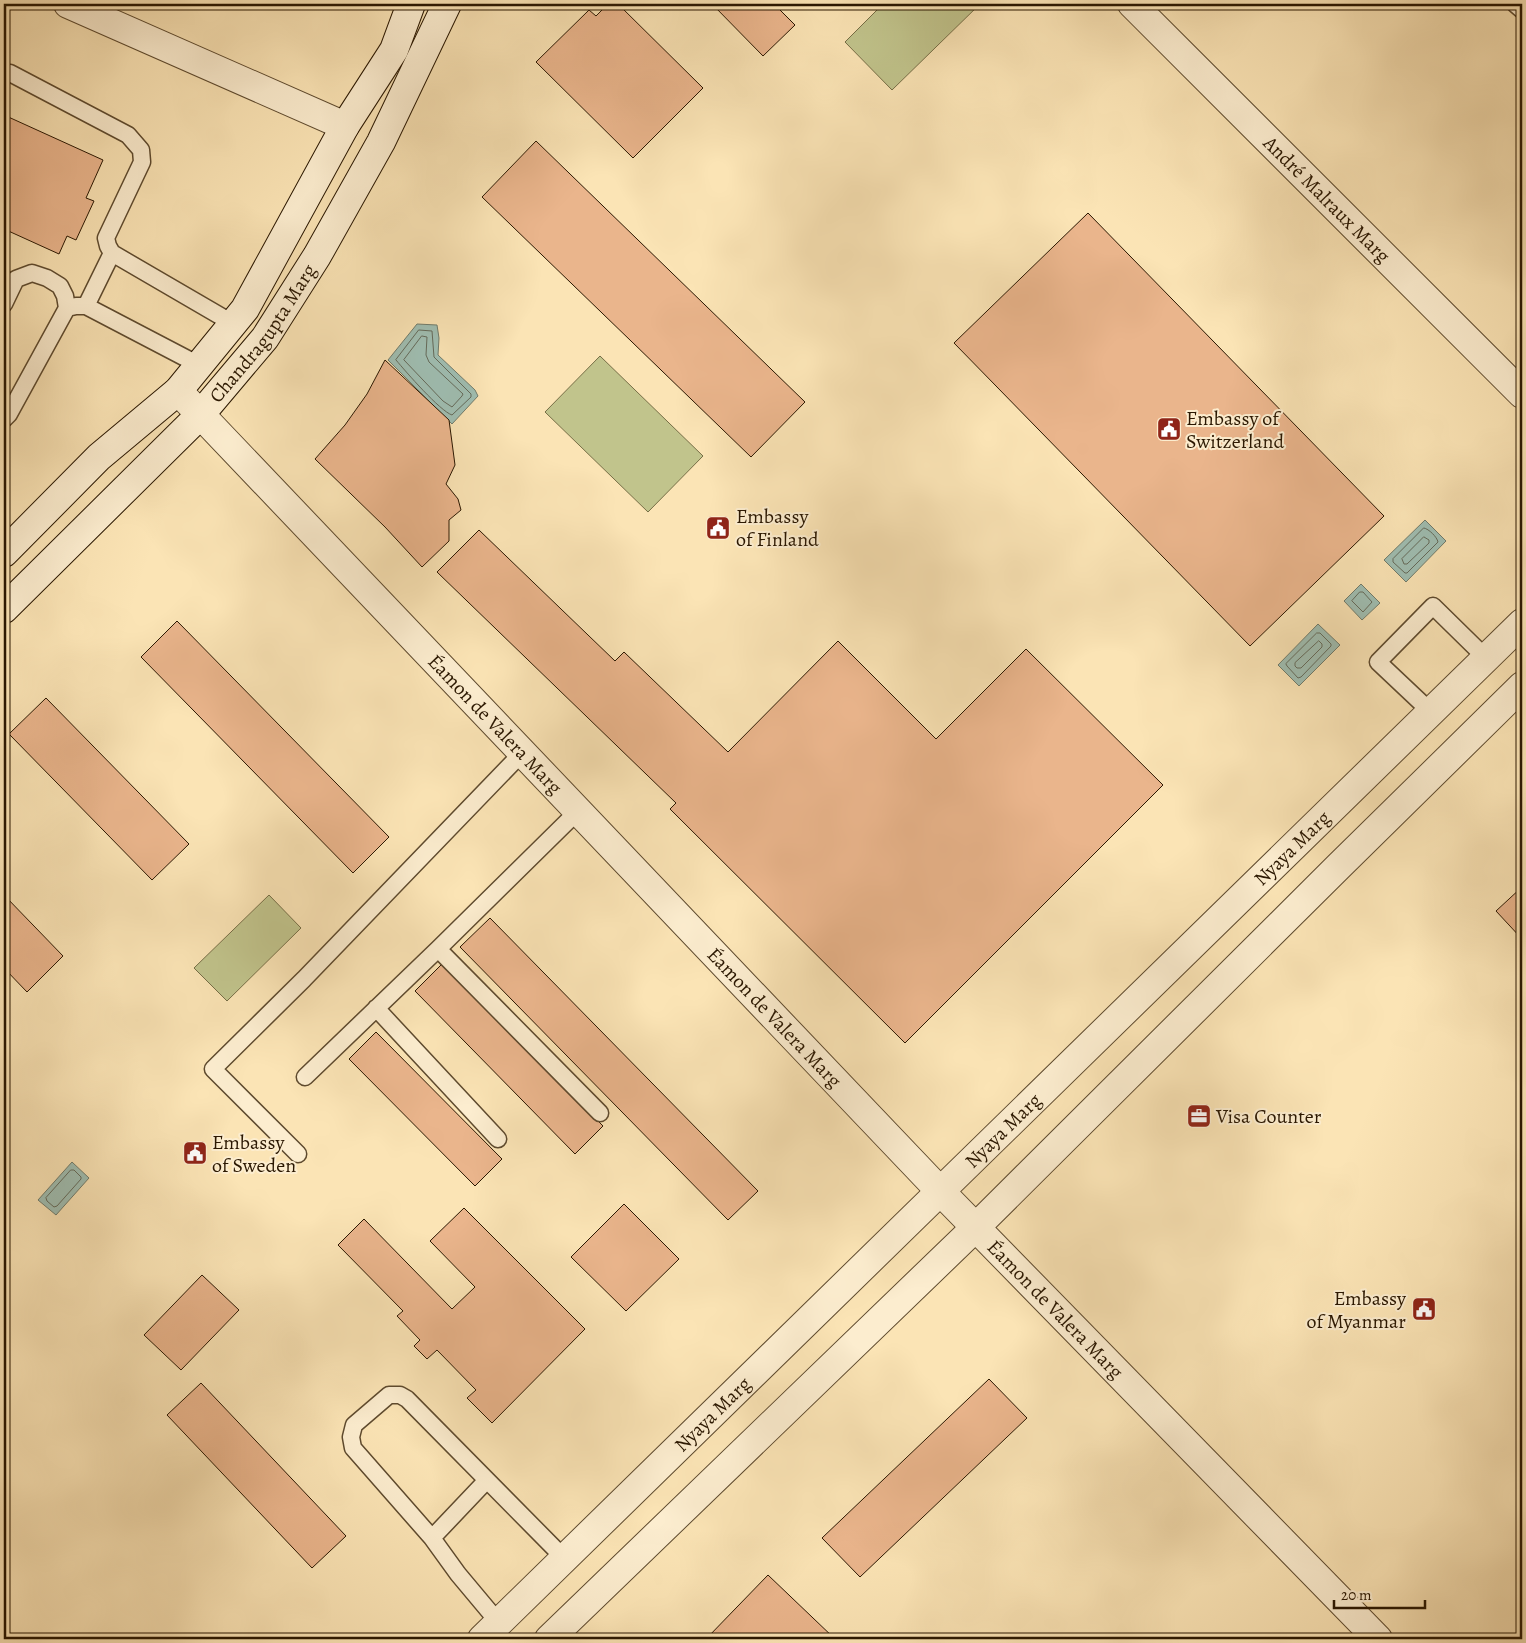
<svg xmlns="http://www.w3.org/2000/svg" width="1526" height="1643" font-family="Alegreya,serif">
	<rect width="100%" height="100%" fill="#fbe4b5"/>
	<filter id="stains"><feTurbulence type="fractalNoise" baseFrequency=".004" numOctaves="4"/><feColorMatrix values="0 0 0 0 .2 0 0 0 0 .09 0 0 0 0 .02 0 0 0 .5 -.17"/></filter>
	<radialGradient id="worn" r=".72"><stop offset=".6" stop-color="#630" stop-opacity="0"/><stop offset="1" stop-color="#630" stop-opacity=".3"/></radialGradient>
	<path fill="#c1c48c" stroke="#766e46" d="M883,4H980L892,90L845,42Z
		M600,356L703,456L648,512L545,412Z
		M269,895L301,928L227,1001L194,968Z"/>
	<path fill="#9fbeb2" stroke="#707b6b" d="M417,324L437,325L439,338L438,355L475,390L478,396L452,424L388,360Z
		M1425,520L1446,541L1406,582L1384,560Z
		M1361,584L1380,603L1362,620L1344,601Z
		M1318,624L1340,645L1299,686L1278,665Z
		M72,1162L89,1178L56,1215L38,1200Z"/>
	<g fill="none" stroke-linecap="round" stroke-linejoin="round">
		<path stroke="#646a5a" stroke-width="1" d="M419,330L432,331L434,357L471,394V397L452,415C440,411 406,372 396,360Z
			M422,336L427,337L426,355L429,362L463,394L462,396L452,407L443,401L404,360Z
			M1424,528C1429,529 1437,537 1438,542L1407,573H1405L1393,562V559Z
			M1424,537L1429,540V543L1407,564H1404L1402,559Z
			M1360,592H1363L1372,602L1363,612L1352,601Z
			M1317,633H1320L1331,644V646L1301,677L1298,678L1287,666L1286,664Z
			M1319,641L1322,644V647L1301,668H1297L1295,666V663Z
			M71,1170H74L81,1177V1179L57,1206L54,1207L47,1201L46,1198Z"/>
	</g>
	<path fill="#eab58c" stroke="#2a1701" d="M608,4H618L703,88L633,158L536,62L589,10L596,16Z
		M712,4H774L795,25L763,56Z
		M4,115L103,160L86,198L94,201L76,240L67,236L59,254L4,229Z
		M536,141L805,402L751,457L482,197Z
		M1088,213L1384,516L1250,646L954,343Z
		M385,360L449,420L455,465L446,484L458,499L461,510L449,520V541L422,567L385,527L315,459L345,425L367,394Z
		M479,530L615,661L624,652L728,752L838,641L936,739L1026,649L1163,785L905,1043L670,809L676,803L437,572Z
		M177,621L389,837L353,873L141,657Z
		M46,698L189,844L152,880L9,734Z
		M1522,887V939L1496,911Z
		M4,895L63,956L27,992L4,968Z
		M490,918L758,1191L728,1220L460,947Z
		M442,964L603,1126L575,1154L415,991Z
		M376,1032L502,1159L475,1186L349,1059Z
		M624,1204L679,1259L626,1311L571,1257Z
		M464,1208L585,1329L492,1423L467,1398L476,1390L437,1350L427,1359L414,1346L420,1340L397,1316L403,1311L338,1245L364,1219L452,1309L475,1287L430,1241Z
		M202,1275L239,1310L181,1370L144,1335Z
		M989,1379L1027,1418L860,1577L822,1538Z
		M201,1383L346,1536L312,1568L167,1415Z
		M768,1575L835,1639H706Z"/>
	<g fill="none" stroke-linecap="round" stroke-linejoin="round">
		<defs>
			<path id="service" d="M1515,4L1522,10
				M4,75L10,73L128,135L141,150L142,162L106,238L108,246L112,253L234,324
				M4,304L16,279L32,273L47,278L60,286L65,296L67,308L9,414L4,419
				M86,306L112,253
				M67,308L76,306H86L199,365
				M1431,712L1378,662L1433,606L1486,658
				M438,949L600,1113
				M376,1008L498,1139
				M305,1077L438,949L578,811
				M298,1154L213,1069L304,979L522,753
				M487,1480L432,1538L458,1574L499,1623
				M432,1538L353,1448L351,1437L354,1425L389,1395H400L407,1399L565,1559"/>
			<g id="minor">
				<path d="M68,4L345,126"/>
				<path id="s1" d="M1132,4L1522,394"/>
				<path id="s2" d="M178,391L941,1192L1378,1639"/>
			</g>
			<g id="tertiary">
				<path id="s3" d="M482,1639L1522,623"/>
				<path d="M549,1639L976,1227L1338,867L1522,686"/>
			</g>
			<g id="secondary">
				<path d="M4,553L99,457L178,391L245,309L345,126L394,50L411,4"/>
				<path id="s4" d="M4,609L200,415L265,338L317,256L381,142L447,4"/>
			</g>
		</defs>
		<use href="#service" stroke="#5e4a2e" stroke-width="19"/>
		<use href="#minor" stroke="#5e4a2e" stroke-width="30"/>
		<use href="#tertiary" stroke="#5e4a2e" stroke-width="30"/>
		<use href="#secondary" stroke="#2a1701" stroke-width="30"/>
		<use href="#service" stroke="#fcedcf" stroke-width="16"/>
		<use href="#minor" stroke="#fcedcf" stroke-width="28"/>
		<use href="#tertiary" stroke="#fcedcf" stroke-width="28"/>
		<use href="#secondary" stroke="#fcedcf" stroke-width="28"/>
	</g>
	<defs>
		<symbol id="civic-square" viewBox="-11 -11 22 22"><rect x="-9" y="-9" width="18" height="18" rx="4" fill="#8f2418" stroke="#fcedcf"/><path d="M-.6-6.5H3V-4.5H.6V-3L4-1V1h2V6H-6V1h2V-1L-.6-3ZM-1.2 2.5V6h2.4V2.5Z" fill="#fff"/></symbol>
		<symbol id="office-square" viewBox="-11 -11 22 22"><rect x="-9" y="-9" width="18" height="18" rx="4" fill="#8f2418" stroke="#fcedcf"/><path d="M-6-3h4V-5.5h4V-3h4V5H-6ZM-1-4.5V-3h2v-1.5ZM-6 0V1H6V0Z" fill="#fff"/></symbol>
	</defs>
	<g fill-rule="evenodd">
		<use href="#civic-square" x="1155" y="415" width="28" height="28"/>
		<use href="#civic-square" x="704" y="514" width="28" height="28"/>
		<use href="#office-square" x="1185" y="1102" width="28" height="28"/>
		<use href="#civic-square" x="181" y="1139" width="28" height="28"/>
		<use href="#civic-square" x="1410" y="1295" width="28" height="28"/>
	</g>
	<g text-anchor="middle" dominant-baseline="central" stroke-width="4" stroke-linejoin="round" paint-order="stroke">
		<g font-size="20" fill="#2a1701" stroke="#fcedcf">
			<text stroke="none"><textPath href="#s1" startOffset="276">André Malraux Marg</textPath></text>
			<text stroke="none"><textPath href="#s4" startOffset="379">Chandragupta Marg</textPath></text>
			<text stroke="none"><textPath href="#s2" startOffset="460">Éamon de Valera Marg</textPath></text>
			<text stroke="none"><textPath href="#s3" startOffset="1132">Nyaya Marg</textPath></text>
			<text stroke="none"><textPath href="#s2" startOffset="865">Éamon de Valera Marg</textPath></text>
			<text stroke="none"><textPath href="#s3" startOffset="728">Nyaya Marg</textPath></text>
			<text stroke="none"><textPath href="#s2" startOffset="1270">Éamon de Valera Marg</textPath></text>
			<text stroke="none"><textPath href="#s3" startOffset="322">Nyaya Marg</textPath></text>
		</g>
		<g font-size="20" fill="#2a1701" stroke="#fcedcf" text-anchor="start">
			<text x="1186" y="418">Embassy of<tspan x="1186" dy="23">Switzerland</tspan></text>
			<text x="736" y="516">Embassy<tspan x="736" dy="23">of Finland</tspan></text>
			<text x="1216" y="1116">Visa Counter</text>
			<text x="212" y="1142">Embassy<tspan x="212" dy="23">of Sweden</tspan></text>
			<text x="1406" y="1298" text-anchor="end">Embassy<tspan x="1406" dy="23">of Myanmar</tspan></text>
		</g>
	</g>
	<rect width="1526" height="1643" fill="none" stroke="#fbe4b5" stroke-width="20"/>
	<rect x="5" y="5" width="1516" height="1633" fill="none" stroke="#2a1701" stroke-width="2.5"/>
	<rect x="10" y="10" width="1506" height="1623" fill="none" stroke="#2a1701"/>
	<path d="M1334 1600v8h91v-8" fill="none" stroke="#2a1701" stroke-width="2.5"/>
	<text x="1341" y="1600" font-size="15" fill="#2a1701" stroke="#fcedcf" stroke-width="4" paint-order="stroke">20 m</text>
	<rect width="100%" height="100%" filter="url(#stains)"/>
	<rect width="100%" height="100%" fill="url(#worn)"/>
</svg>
